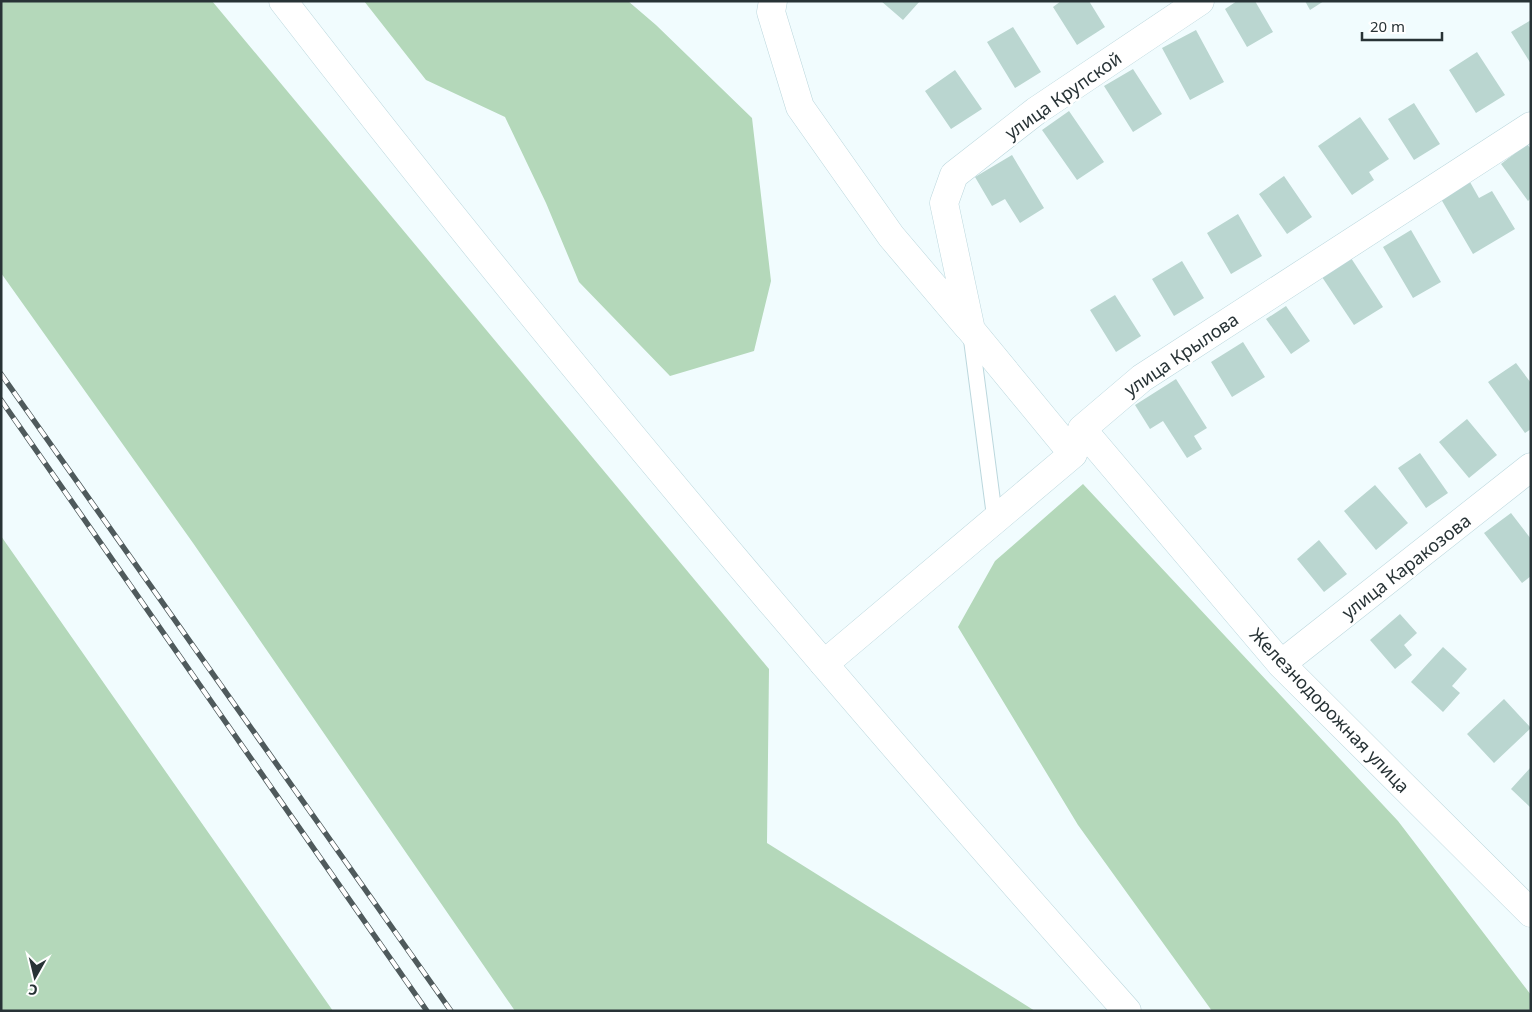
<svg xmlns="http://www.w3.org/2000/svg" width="1532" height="1012" font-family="'Noto Sans',sans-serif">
	<rect width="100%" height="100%" fill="#f1fcfe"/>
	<path fill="#b4d8ba" d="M1,1H212L769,669L767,843L1035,1011H515L193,543L1,273Z
		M364,1H628L656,25L752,118L771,281L754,351L670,376L579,282L546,203L505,117L426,80Z
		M1083,484L1398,821L1531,995V1011H1212L1078,825L958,627L995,561Z
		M1,536L333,1011H1Z"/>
	<path fill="#bad6d0" d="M881,1H920L903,20Z
		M1061,1H1089L1105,27L1077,45L1053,7Z
		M1237,1H1255L1273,32L1247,47L1225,9Z
		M1305,1H1324L1310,10Z
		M1531,20V64L1511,32Z
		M1013,27L1041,72L1015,88L987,42Z
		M1196,30L1224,82L1190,100L1162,48Z
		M1477,52L1505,95L1476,113L1449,70Z
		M1133,69L1162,114L1133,132L1104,86Z
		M955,70L982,109L951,129L925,91Z
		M1414,103L1440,144L1414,160L1388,119Z
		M1069,111L1104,162L1077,180L1042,130Z
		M1360,117L1389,159L1369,172L1374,180L1352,195L1318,146Z
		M1527,144L1531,149V198L1528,201L1501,164Z
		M1012,155L1044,208L1020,223L1005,199L992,206L975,177Z
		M1284,176L1312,217L1287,234L1259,194Z
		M1470,182L1479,198L1492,191L1515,229L1473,254L1441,199Z
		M1238,214L1262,256L1231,274L1207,233Z
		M1411,230L1441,282L1413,298L1383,247Z
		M1351,258L1383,307L1354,325L1322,277Z
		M1182,261L1204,298L1174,316L1152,279Z
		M1115,295L1141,336L1116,352L1090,310Z
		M1286,306L1310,341L1291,354L1266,319Z
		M1243,342L1265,377L1232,397L1211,362Z
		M1516,363L1531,383V429L1525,433L1488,382Z
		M1176,379L1207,428L1194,436L1202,449L1187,458L1163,421L1150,429L1135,405Z
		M1467,419L1497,455L1469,478L1439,442Z
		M1420,453L1448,493L1426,508L1398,468Z
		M1375,485L1408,523L1376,550L1344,511Z
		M1511,513L1531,539V576L1522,583L1484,533Z
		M1319,540L1347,574L1324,592L1297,559Z
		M1400,614L1417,633L1404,645L1412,655L1395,669L1370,640Z
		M1443,647L1467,669L1452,686L1460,693L1443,712L1411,682Z
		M1504,699L1531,728L1494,763L1467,734Z
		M1531,767V808L1511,789Z"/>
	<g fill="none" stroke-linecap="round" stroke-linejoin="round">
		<defs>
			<path id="lane" d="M971,336L995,520"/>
			<path id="street" d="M773,1L771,12L800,107L891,236L968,327
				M1082,429L1281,664L1531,913
				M1073,454L971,330L944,203L954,175L1036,111L1200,1
				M824,664L1073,454L1082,429L1142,378L1531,126
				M1281,664L1531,467"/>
			<path id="primary" d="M283,1C551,348 835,683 1127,1011"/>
		</defs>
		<use href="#lane" stroke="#bbd7dd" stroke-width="17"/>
		<use href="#street" stroke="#bbd7dd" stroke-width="29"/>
		<use href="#primary" stroke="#bbd7dd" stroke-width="29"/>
		<use href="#lane" stroke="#fff" stroke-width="15"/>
		<use href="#street" stroke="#fff" stroke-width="28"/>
		<use href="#primary" stroke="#fff" stroke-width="28"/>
		<defs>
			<path id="rail" d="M1,374L451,1011
				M1,400L427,1011"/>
		</defs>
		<use href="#rail" stroke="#4f5a5c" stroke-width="5.5"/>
		<use href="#rail" stroke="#fff" stroke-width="4" stroke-dasharray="11" stroke-linecap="butt"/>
	</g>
	<g text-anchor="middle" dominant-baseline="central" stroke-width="5" stroke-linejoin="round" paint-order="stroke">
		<g font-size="18" fill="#283336" stroke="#fff">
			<text transform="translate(1063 95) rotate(-35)">улица Крупской</text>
			<text transform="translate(1181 354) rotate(-34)">улица Крылова</text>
			<text transform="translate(1406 566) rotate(-38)">улица Каракозова</text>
			<text transform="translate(1330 710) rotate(46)">Железнодорожная улица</text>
		</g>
	</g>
	<rect width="1532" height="1012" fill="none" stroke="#283336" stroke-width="5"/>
	<g transform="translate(35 977) rotate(188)" stroke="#ffffff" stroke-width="4" paint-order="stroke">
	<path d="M0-4L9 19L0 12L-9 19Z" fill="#283336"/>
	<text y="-8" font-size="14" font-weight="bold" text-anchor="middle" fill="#283336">С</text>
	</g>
	<path d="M1362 32v8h80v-8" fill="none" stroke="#283336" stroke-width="2.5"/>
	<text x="1370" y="32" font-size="15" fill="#283336" stroke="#ffffff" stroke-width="4" paint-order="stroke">20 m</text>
</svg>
